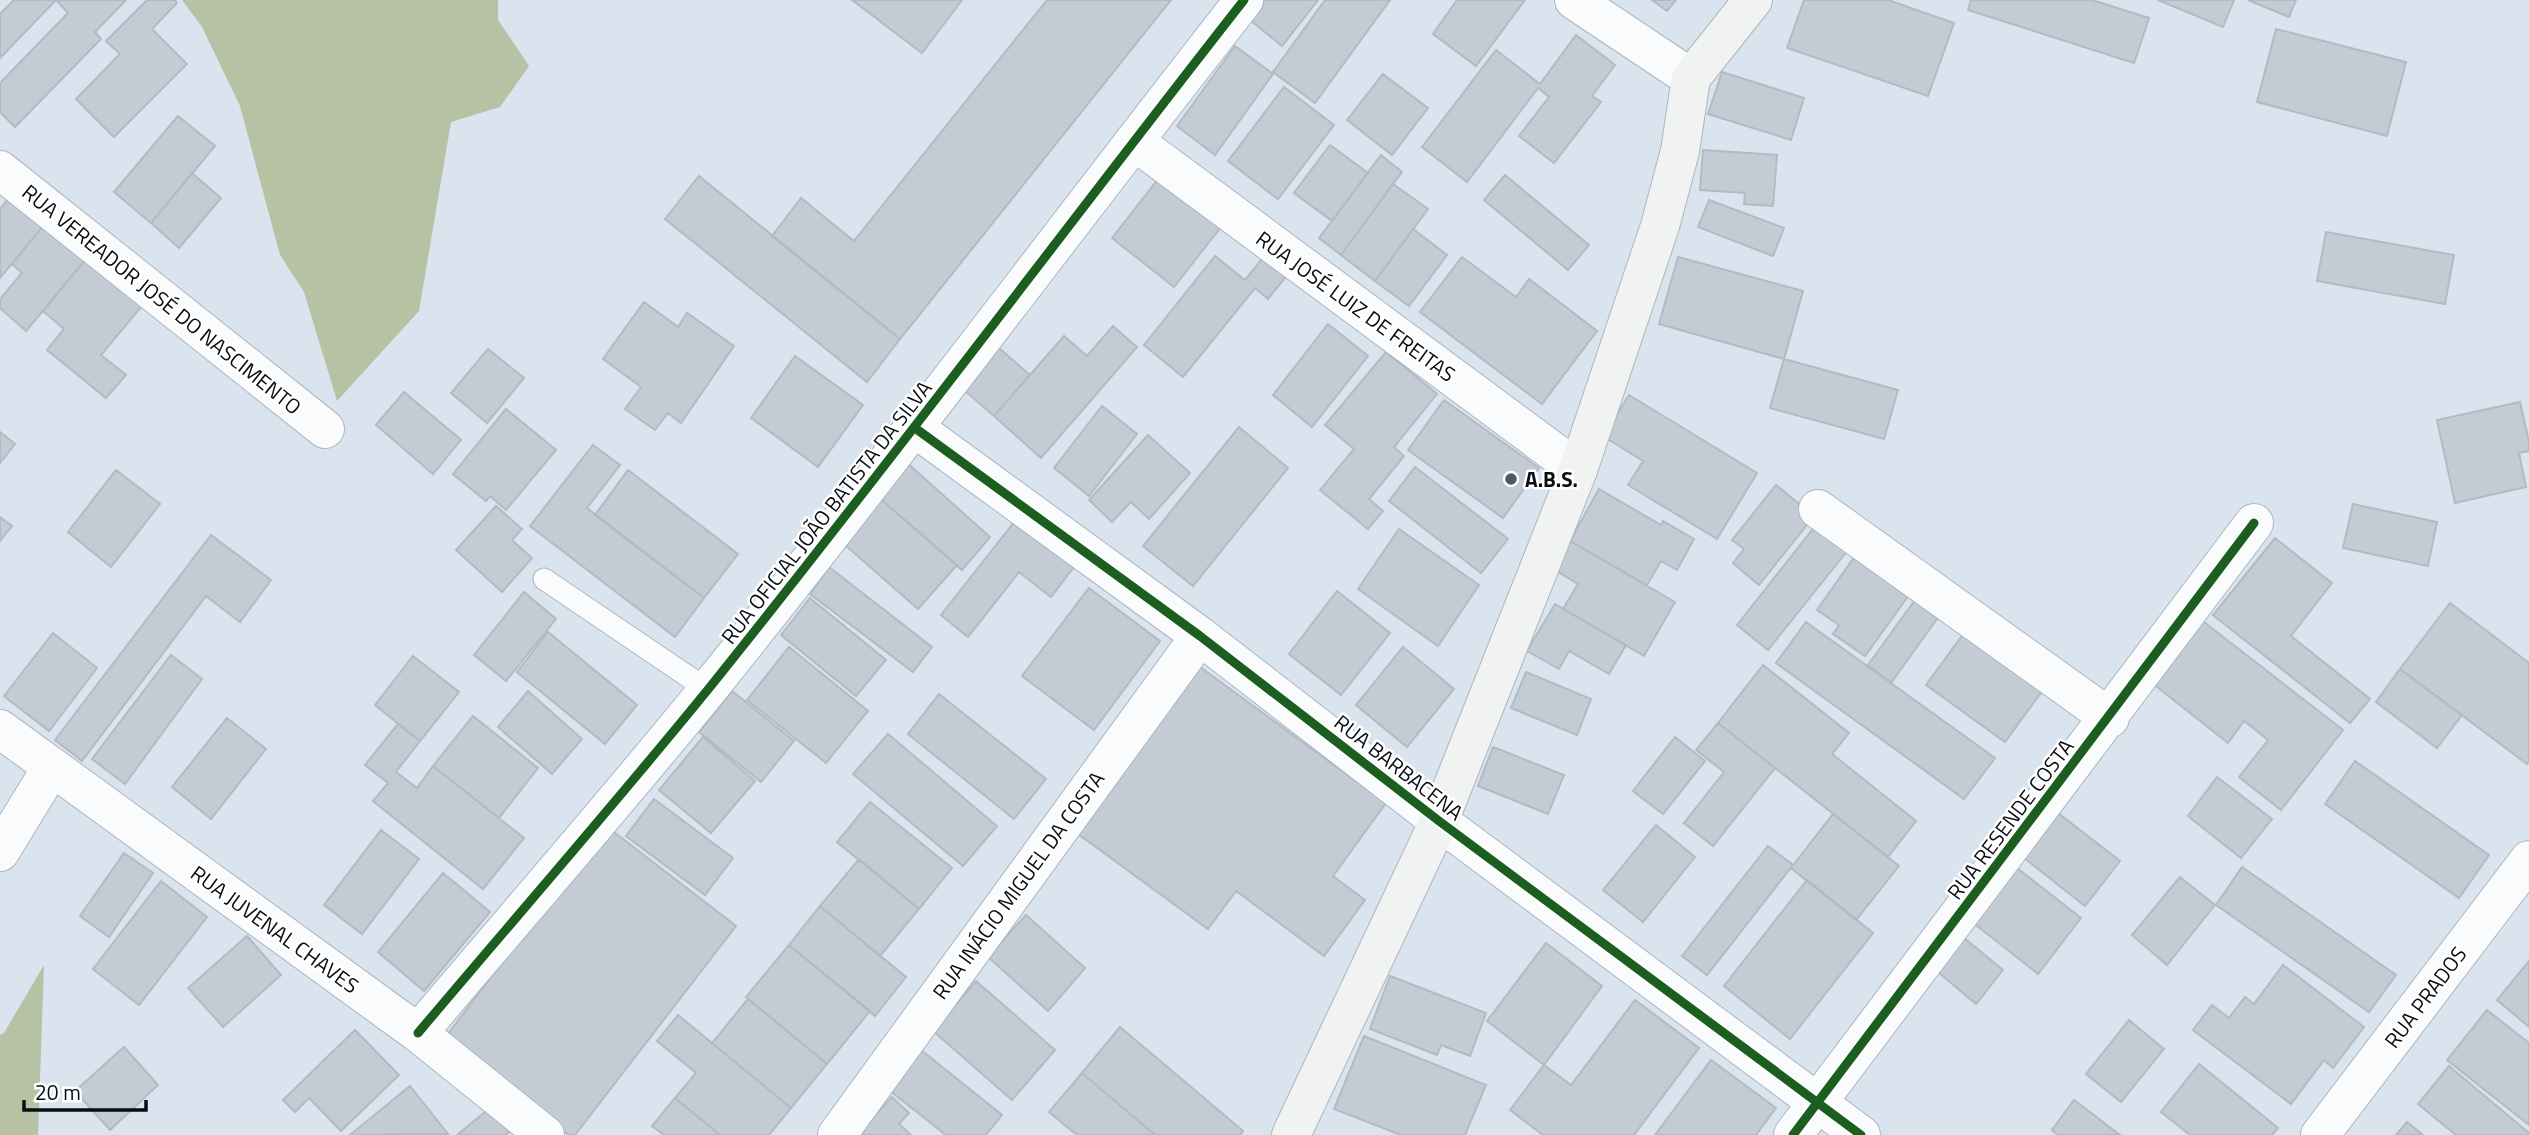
<svg xmlns="http://www.w3.org/2000/svg" width="2529" height="1135" font-family="'Titillium Web',sans-serif">
	<rect width="100%" height="100%" fill="#d9e4ef"/>
	<path fill="#b7c2a4" d="M182,0H498V20L529,66L500,107L451,122L419,311L337,401L304,292L280,255L240,106L202,27Z
		M44,965L38,1135H0V1035L4,1033Z"/>
	<path fill="#c3ccd4" stroke="#b2bac3" stroke-width="2" d="M14,0H56L0,58V14Z
		M126,0L95,32L101,39L15,127L0,112V83L68,13L56,0Z
		M147,0H175L177,3L152,29L187,64L114,137L76,99L120,54L106,41Z
		M852,0H962L922,53Z
		M1047,0H1171L900,339L772,236L801,198L854,241Z
		M1265,0H1318L1282,46L1250,20Z
		M1325,0H1390L1315,103L1273,72Z
		M1457,0H1525L1476,66L1433,34Z
		M1652,0H1676L1667,11Z
		M1804,0H1888L1954,23L1928,96L1787,48Z
		M1971,0H2092L2149,18L2134,63L1968,10Z
		M2158,0H2234L2223,27Z
		M2248,0H2296L2289,17Z
		M2276,29L2406,62L2387,136L2257,102Z
		M1576,35L1615,65L1592,96L1601,102L1554,163L1519,136L1549,97L1538,88L1467,182L1422,147L1496,50L1540,84Z
		M1235,46L1273,74L1215,155L1177,126Z
		M1722,72L1804,98L1791,140L1708,114Z
		M1383,74L1428,108L1392,155L1347,120Z
		M1284,87L1334,125L1278,199L1228,161Z
		M178,116L215,146L151,223L114,192Z
		M1330,145L1368,173L1332,221L1294,193Z
		M1703,150L1777,155L1773,206L1744,204L1745,193L1700,190Z
		M1381,155L1402,172L1341,255L1319,238Z
		M192,173L221,198L179,248L151,223Z
		M1505,175L1589,245L1568,270L1484,200Z
		M699,176L900,339L867,382L665,219Z
		M1159,178L1221,227L1174,287L1112,238Z
		M1393,184L1428,209L1375,281L1341,255Z
		M10,197L44,225L0,278V209Z
		M1709,200L1784,228L1773,256L1698,227Z
		M44,225L85,260L26,331L0,308V299L22,273L12,264Z
		M1413,229L1447,255L1409,306L1375,281Z
		M2326,232L2454,255L2445,304L2317,281Z
		M1266,254L1289,273L1268,299L1255,288L1183,377L1144,345L1215,256L1245,280Z
		M1462,257L1516,297L1529,279L1597,331L1542,404L1420,312Z
		M1678,257L1803,291L1784,359L1659,324Z
		M85,260L142,306L101,355L126,375L106,398L47,350L64,329L43,311Z
		M644,302L678,327L687,313L734,346L681,423L668,413L655,430L625,409L641,387L603,359Z
		M1328,324L1368,356L1312,427L1273,395Z
		M1113,326L1137,347L1041,458L994,416L1064,336L1087,356Z
		M999,348L1030,375L994,416L963,389Z
		M488,349L524,378L487,423L451,393Z
		M1386,352L1437,394L1394,447L1404,456L1369,499L1383,511L1368,529L1320,490L1354,449L1325,425Z
		M795,356L863,405L818,467L751,418Z
		M1784,359L1898,390L1884,439L1770,408Z
		M404,392L461,440L433,474L376,425Z
		M1629,395L1757,473L1717,539L1628,485L1643,461L1603,436Z
		M1444,400L1539,468L1503,518L1408,450Z
		M2520,402L2529,442V451L2519,453L2526,487L2455,503L2437,420Z
		M1102,406L1137,434L1089,496L1054,468Z
		M506,409L556,450L506,510L490,496L486,501L453,474Z
		M1239,427L1288,468L1193,586L1143,546Z
		M0,432L15,444L0,463Z
		M1148,435L1190,473L1149,519L1131,502L1112,522L1089,500Z
		M593,445L620,465L587,508L704,598L675,637L530,526Z
		M905,461L990,537L962,570L875,494Z
		M1415,467L1508,539L1481,573L1389,501Z
		M116,470L160,504L111,567L68,532Z
		M628,470L738,554L704,598L595,515Z
		M1776,485L1814,516L1759,585L1733,563L1744,549L1732,540Z
		M1599,489L1661,525L1663,521L1694,539L1677,570L1661,561L1647,585L1570,541Z
		M875,494L957,565L918,609L837,538Z
		M2353,504L2437,522L2428,566L2343,548Z
		M496,506L522,529L512,540L532,558L502,592L456,550Z
		M0,517L12,526L0,541Z
		M1820,520L1852,545L1768,650L1737,625Z
		M1015,521L1074,567L1051,597L1019,572L968,637L941,615Z
		M1399,529L1479,585L1438,646L1358,589Z
		M211,535L271,580L240,622L206,596L82,761L55,740Z
		M2275,538L2332,583L2291,636L2370,699L2350,723L2213,615Z
		M1570,541L1675,602L1644,656L1563,609L1578,584L1553,569Z
		M1860,549L1914,588L1865,656L1833,634L1839,625L1817,610Z
		M829,567L932,647L913,672L810,594Z
		M1089,588L1160,641L1094,730L1022,676Z
		M1337,591L1390,633L1341,695L1289,654Z
		M524,592L556,619L506,681L474,655Z
		M1920,593L1944,609L1891,683L1868,665Z
		M810,598L886,660L856,696L781,635Z
		M2450,603L2529,663V761L2527,764L2400,669Z
		M1555,604L1626,645L1609,674L1569,651L1559,669L1527,651Z
		M2200,619L2343,730L2281,810L2239,777L2268,740L2244,721L2228,743L2151,682Z
		M1806,622L1995,758L1964,799L1776,663Z
		M548,632L637,705L605,744L517,672Z
		M53,633L97,668L49,731L4,696Z
		M1964,633L2043,690L2005,742L1926,685Z
		M789,647L868,711L826,763L747,700Z
		M1403,647L1454,689L1407,747L1356,705Z
		M171,655L202,679L125,784L92,759Z
		M413,656L459,692L420,741L375,705Z
		M1763,665L1849,733L1832,754L1916,821L1888,857L1718,723Z
		M1200,667L1386,803L1333,876L1365,900L1324,956L1236,891L1208,929L1078,834Z
		M2400,669L2462,715L2437,748L2376,702Z
		M1526,672L1591,699L1577,735L1511,708Z
		M528,691L582,739L552,774L498,727Z
		M732,691L794,741L761,782L699,732Z
		M939,694L1046,779L1014,819L908,734Z
		M473,716L538,768L499,818L433,766Z
		M227,718L266,749L211,819L172,787Z
		M1718,723L1775,768L1713,846L1684,823L1724,772L1696,750Z
		M398,724L420,741L396,772L417,788L433,766L524,838L483,889L373,801L388,783L365,765Z
		M888,734L997,826L963,866L853,774Z
		M703,737L755,781L711,833L659,790Z
		M1675,737L1705,761L1663,814L1633,791Z
		M1493,747L1564,775L1548,814L1478,786Z
		M2355,761L2489,855L2459,898L2325,804Z
		M2217,777L2272,819L2241,858L2188,816Z
		M654,799L733,858L705,895L626,836Z
		M870,802L952,868L919,909L837,842Z
		M2058,813L2120,861L2085,906L2023,857Z
		M1833,814L1899,866L1856,920L1791,868Z
		M1656,825L1695,857L1643,922L1603,890Z
		M606,826L736,926L575,1135H569L444,1039Z
		M381,830L419,859L362,934L324,905Z
		M1768,846L1793,865L1707,975L1682,956Z
		M124,853L153,873L109,937L80,916Z
		M859,859L919,909L880,956L820,906Z
		M2013,865L2081,918L2038,974L1971,921Z
		M2242,867L2396,975L2369,1012L2216,905Z
		M443,873L490,912L424,991L378,952Z
		M2180,877L2215,905L2167,965L2132,935Z
		M1807,880L1873,933L1790,1039L1724,986Z
		M161,881L207,917L139,1005L93,969Z
		M820,906L906,977L875,1016L789,945Z
		M1026,915L1085,968L1048,1011L988,957Z
		M247,936L281,975L223,1027L188,988Z
		M1964,938L2003,970L1976,1004L1937,971Z
		M1546,943L1602,986L1544,1065L1487,1021Z
		M789,945L870,1011L827,1064L746,997Z
		M2529,961V1027L2497,1000Z
		M2283,965L2364,1027L2333,1068L2324,1060L2291,1104L2193,1030L2212,1005L2229,1018L2245,997L2254,1004Z
		M1390,976L1486,1013L1470,1056L1441,1045L1437,1055L1370,1029Z
		M976,981L1055,1050L1012,1100L933,1031Z
		M748,999L827,1064L791,1108L712,1043Z
		M1635,1000L1699,1048L1634,1135H1543L1510,1110L1544,1065L1571,1085Z
		M2487,1010L2529,1043V1125L2447,1060Z
		M678,1015L791,1108L769,1135H720L675,1098L696,1073L657,1041Z
		M2129,1020L2164,1049L2121,1102L2086,1074Z
		M1120,1027L1243,1131L1240,1135H1155L1082,1073Z
		M355,1030L399,1075L341,1131L309,1098L295,1112L283,1100Z
		M1364,1036L1486,1085L1465,1135H1401L1334,1109Z
		M124,1047L158,1085L110,1130L75,1091Z
		M921,1050L1002,1115L986,1135H946L889,1090Z
		M1711,1060L1776,1108L1756,1135H1655Z
		M2199,1064L2278,1128L2272,1135H2190L2161,1112Z
		M2449,1066L2529,1133V1135H2456L2418,1104Z
		M1082,1073L1155,1135H1077L1049,1112Z
		M410,1086L448,1134L350,1135Z
		M892,1097L909,1113L899,1124L911,1135H856Z
		M675,1098L720,1135H664L652,1126Z
		M2074,1100L2120,1135H2058L2052,1130Z
		M490,1108L509,1132L505,1135H457Z
		M2407,1122L2423,1135H2396Z"/>
	<g fill="none" stroke-linecap="round" stroke-linejoin="round">
		<defs>
			<path id="service" d="M544,579L708,690"/>
			<path id="minor" d="M1574,0L1691,78
				M1134,141L1578,470
				M0,170L325,429
				M915,428L1200,636L1439,821L1861,1135
				M1818,509L2110,718
				M0,852L52,767
				M418,1033C515,918 615,804 710,687C892,461 1065,228 1244,0
				M837,1135L1200,636
				M1793,1135L2254,523
				M2320,1135L2529,860"/>
			<path id="tertiary" d="M0,729L418,1033L545,1135"/>
			<path id="secondary" d="M1291,1135L1439,821L1578,470L1660,226L1680,151L1691,78L1753,0"/>
		</defs>
		<use href="#service" stroke="#adb5be" stroke-width="23"/>
		<use href="#minor" stroke="#adb5be" stroke-width="40"/>
		<use href="#tertiary" stroke="#adb5be" stroke-width="40"/>
		<use href="#secondary" stroke="#adb5be" stroke-width="40"/>
		<use href="#service" stroke="#f9fbfd" stroke-width="21"/>
		<use href="#minor" stroke="#f9fbfd" stroke-width="38"/>
		<use href="#tertiary" stroke="#f9fbfd" stroke-width="38"/>
		<use href="#secondary" stroke="#f1f2f2" stroke-width="38"/>
		<defs>
			<path id="cycleway" d="M915,428L1200,636L1439,821L1861,1135
				M418,1033C515,918 615,804 710,687C892,461 1065,228 1244,0
				M1793,1135L2254,523"/>
		</defs>
		<use href="#cycleway" stroke="#fff" stroke-width="13"/>
		<use href="#cycleway" stroke="#1b5e20" stroke-width="9"/>
	</g>
	<circle fill="#505860" stroke="#fff" stroke-width="2.5" cx="1511" cy="479" r="7"/>
	<g text-anchor="middle" dominant-baseline="central" stroke-width="5" stroke-linejoin="round" paint-order="stroke">
		<g font-size="21" fill="#070d13" stroke="#fff">
			<text transform="translate(162 299) rotate(39)">RUA VEREADOR JOSÉ DO NASCIMENTO</text>
			<text transform="translate(1356 306) rotate(36)">RUA JOSÉ LUIZ DE FREITAS</text>
			<text transform="translate(826 512) rotate(-52)">RUA OFICIAL JOÃO BATISTA DA SILVA</text>
			<text transform="translate(1399 767) rotate(38)">RUA BARBACENA</text>
			<text transform="translate(2010 819) rotate(-53)">RUA RESENDE COSTA</text>
			<text transform="translate(1018 885) rotate(-54)">RUA INÁCIO MIGUEL DA COSTA</text>
			<text transform="translate(275 929) rotate(36)">RUA JUVENAL CHAVES</text>
			<text transform="translate(2425 997) rotate(-53)">RUA PRADOS</text>
		</g>
		<g font-size="21" font-weight="bold" fill="#070d13" stroke="#fff" text-anchor="start">
			<text x="1525" y="479">A.B.S.</text>
		</g>
	</g>
	<path d="M24 1100v10h122v-10" fill="none" stroke="#070d13" stroke-width="3.5"/>
	<text x="35" y="1100" font-size="21" fill="#070d13" stroke="#ffffff" stroke-width="5" paint-order="stroke">20 m</text>
</svg>
